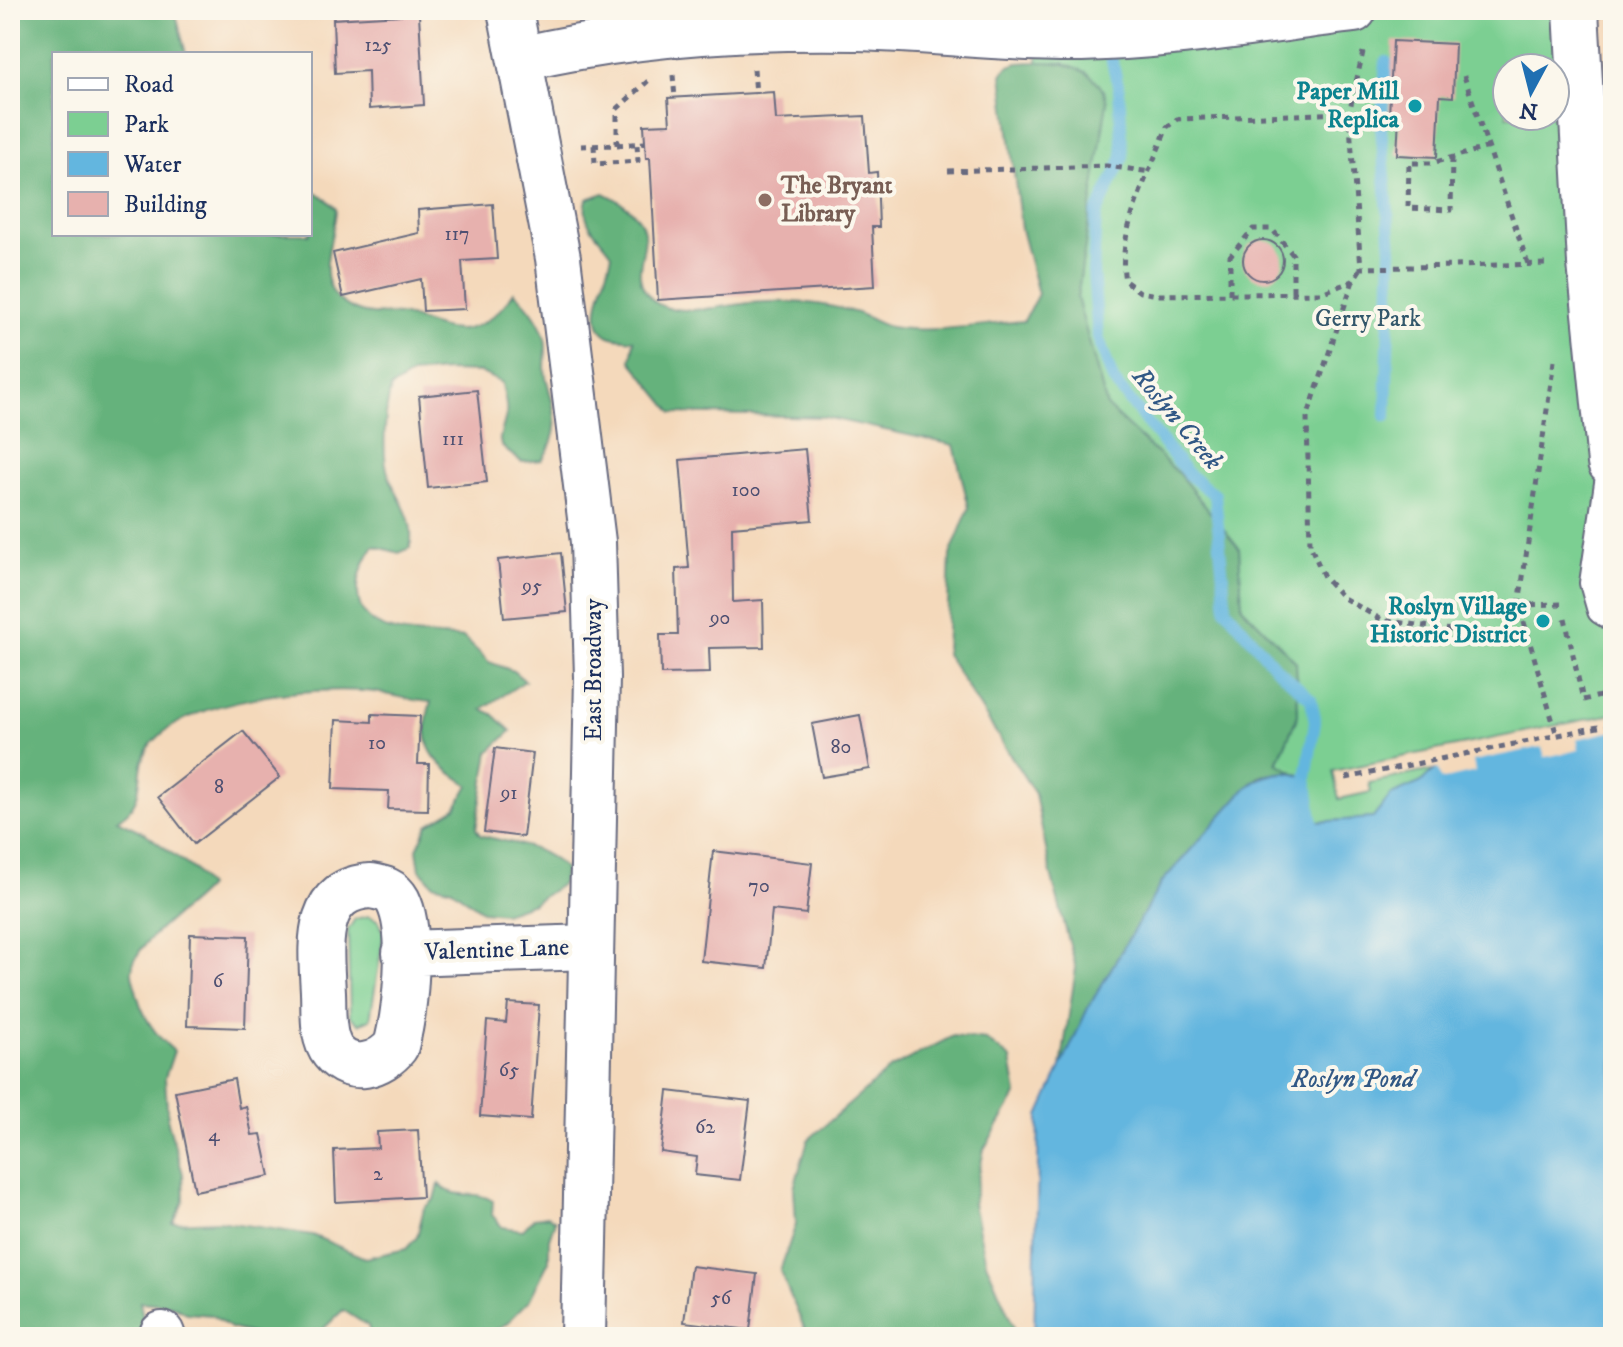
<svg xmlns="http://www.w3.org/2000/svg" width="1623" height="1347" font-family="'IM FELL DW Pica',serif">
	<rect width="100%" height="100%" fill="#fbf7ec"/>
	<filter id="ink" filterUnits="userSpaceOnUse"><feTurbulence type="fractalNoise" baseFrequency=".0125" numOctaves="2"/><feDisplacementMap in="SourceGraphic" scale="16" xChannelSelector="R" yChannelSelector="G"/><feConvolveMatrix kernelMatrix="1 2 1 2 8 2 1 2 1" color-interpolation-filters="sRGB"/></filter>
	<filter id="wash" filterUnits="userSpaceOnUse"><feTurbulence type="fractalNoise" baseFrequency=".006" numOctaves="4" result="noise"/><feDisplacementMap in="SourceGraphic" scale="32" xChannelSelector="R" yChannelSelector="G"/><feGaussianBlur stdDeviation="1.8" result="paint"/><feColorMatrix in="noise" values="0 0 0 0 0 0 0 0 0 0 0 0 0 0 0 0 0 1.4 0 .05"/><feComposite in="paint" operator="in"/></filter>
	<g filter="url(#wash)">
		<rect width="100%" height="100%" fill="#f4d9bb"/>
		<path fill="#7ccf92" stroke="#4c7f78" stroke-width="2" fill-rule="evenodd" d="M930,10H1590L1613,240V714L1333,771L1339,799L1371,792L1369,783L1433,770L1420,783L1391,795L1373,818L1317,822L1308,814L1311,791L1306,778L1277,764L1298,715L1296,662L1242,607L1239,548L1179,474L1107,407L1077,298L1106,102L1104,90L1064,63L1038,62L1037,22ZM1507,68H1555V116H1507Z
			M369,916L379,921L384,933L370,1019L359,1024L350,1016L348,930L355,919Z"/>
		<path fill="#65b27c" stroke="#40706d" stroke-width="2" d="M10,10H175L186,54H54V234H310V192C322,193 328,200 336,209C335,237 315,272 337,298C342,303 352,309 358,311C373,317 386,313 400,315C421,319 446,334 467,329C489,323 502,310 514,292C528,305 541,320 545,339C548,351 543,365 546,377C554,410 564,428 542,460L522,462C492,441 499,446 506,415C508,406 503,393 502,383L480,372L447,371L412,374L391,388C385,408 381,457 389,476C399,503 416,517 410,548L399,553L374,546C365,557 357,578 358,593C359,642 432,633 464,638L489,662L513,671L525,681L482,709L493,714L511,731L489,752L476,829L480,835C512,844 541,844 565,869L562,884L533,903L504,913L482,911L452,889L433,884L420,870L417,849L428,825L456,808L469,785C433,763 417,746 431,702C408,701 386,692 364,691C306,688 195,697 154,741C129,767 153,799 117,820L145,833L194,870L207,887C188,910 135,940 132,970C131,977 136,987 137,994C143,1018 156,1036 174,1051L165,1078L168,1122L183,1174L184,1200L173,1223L218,1221L312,1235L365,1258L406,1249L417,1237L424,1208L435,1199L439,1184C455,1201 476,1189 493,1201L492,1215L502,1227L523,1230L534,1218L548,1216L555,1221L549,1239V1261L529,1301L507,1323L484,1337H371L368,1326L343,1310L316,1336L266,1337L230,1328L212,1315L187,1313L171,1305L140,1302L146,1332L144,1337H10Z
			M1018,63C1053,60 1097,61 1107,102L1077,298L1107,407L1179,474L1239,548L1242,607L1296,662L1298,715L1277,763L1292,771L1261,776L1246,788L1162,882L1087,1010L1060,1074L1076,968L1051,874L1035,794L946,654L950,555L969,508L954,445L825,417L673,413L631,361L634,340C627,339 616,339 609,336C583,324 609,275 612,254C599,234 580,225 587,199L604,193C685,232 612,264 654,301C672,318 726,306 749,303C784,300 824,302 857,313C869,317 879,325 891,327C930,334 984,324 1024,321L1038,294L1021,229L1002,75L1007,67Z
			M953,1036L986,1040L1011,1059L1017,1094L984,1149L973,1204L986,1262L1018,1337H805L806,1332L780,1271L796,1224L794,1188L808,1140L891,1068Z"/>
		<path fill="#63b6df" stroke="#3f729e" stroke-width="2" d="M1613,728V1337H1034L1039,1116L1087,1010L1162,882L1246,788C1264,774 1285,768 1306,778L1312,791L1308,814L1317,822L1373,818L1391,795L1420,783L1442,764Z"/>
		<path fill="#f4d9bb" d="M1613,724V731L1577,739L1579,750L1545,757L1542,747L1473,761L1475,772L1441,780L1438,769L1426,771L1441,760Z"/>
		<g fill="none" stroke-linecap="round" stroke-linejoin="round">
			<path stroke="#63b6df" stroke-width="12" d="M1099,10L1119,89L1123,157L1096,215L1093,271L1098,337L1113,380L1188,474L1215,495L1226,609L1276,668L1311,699L1315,722L1306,778L1314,832
				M1386,62L1381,127L1391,250L1386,416"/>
		</g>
		<g id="blocks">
			<path fill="#e7b1ae" d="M419,14L424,105L369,109L368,71L335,73L333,19Z
				M1393,41L1455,44L1453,97L1440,96L1437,157L1397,155L1399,116L1389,115Z
				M774,92L776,120L865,116L869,173L877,172L879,227H872L875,286L658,300L650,158H646L644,125L670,124L668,98Z
				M493,204L497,259L462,261L465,309L423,311L421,279L343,297L333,253L419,233L418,210Z
				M1243 260a20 20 0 1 1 40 0a20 20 0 1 1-40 0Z
				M477,390L487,482L428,488L419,396Z
				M805,449L812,520L732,527L733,602L763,600L764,647L709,648L710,673L661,674L660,635H678L676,569L689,568L680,460Z
				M561,553L567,612L504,618L498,560Z
				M372,714L420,716L418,764H429L428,810L388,809L389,791L333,789L336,720L372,722Z
				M860,715L870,769L822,777L812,724Z
				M243,731L280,777L194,844L158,797Z
				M495,748L533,753L523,837L484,832Z
				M713,851L812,863L806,914L772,910L766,968L701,961Z
				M190,934L248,936L245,1028L187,1026Z
				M508,1003L539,1005L531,1120L480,1116L487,1021L506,1023Z
				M234,1079L239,1108L246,1106L252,1135L261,1134L270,1176L195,1191L175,1091Z
				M668,1091L750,1101L740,1180L695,1175L697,1157L661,1152Z
				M418,1130L422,1197L336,1202L334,1150L378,1148L377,1132Z
				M691,1266L757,1274L750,1330L684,1322Z"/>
		</g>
	</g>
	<g filter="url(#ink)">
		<use href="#blocks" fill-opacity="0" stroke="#676a7f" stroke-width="2"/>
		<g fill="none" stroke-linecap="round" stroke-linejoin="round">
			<defs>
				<path id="lane" d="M1610,463L1592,583L1600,611L1613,619"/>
				<path id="street" d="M1576,10L1590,263L1610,463
					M520,59C630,33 744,26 857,28C932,30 1007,40 1082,39C1172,37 1264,21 1354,10
					M371,886C383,888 392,890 398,901C414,933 405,1013 396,1046C381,1065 351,1075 333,1052C321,1037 324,1011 323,992C321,949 312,889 371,886Z
					M405,953L590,947
					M162,1334L163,1337"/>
				<path id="secondary" d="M510,10L558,258L593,542L597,677L583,1337"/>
			</defs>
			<use href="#lane" stroke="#676a7f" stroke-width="28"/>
			<use href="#street" stroke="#676a7f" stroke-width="48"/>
			<use href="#secondary" stroke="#676a7f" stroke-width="48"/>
			<path stroke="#676a7f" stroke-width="5" stroke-dasharray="6 6" stroke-linecap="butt" d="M1363,52L1349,113L1361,268L1549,264
				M754,69L756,94
				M673,75L675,98
				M1464,76L1528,264
				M1349,113L1177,119L1167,127C1150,173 1116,232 1125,281L1140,292L1158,295L1321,293L1353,281L1361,268
				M594,145L595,164L638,161L637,144
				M617,145L645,143
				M581,146L617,145V109L648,81
				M1452,158L1451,210L1408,208L1409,163H1432L1489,147
				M948,171L1107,166L1151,172
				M1353,281L1307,418L1310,545L1324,577L1342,597L1382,620L1529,641
				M1230,294V256L1253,229H1272L1293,255V294
				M1554,361L1519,605L1557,736
				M1519,605L1561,604L1562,608
				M1565,618L1583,700L1613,693
				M1346,778L1613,724"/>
			<use href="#lane" stroke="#fff" stroke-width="24"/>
			<use href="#street" stroke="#fff" stroke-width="44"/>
			<use href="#secondary" stroke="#fff" stroke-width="44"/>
		</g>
	</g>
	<g fill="#0f9aa8" stroke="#fbf7ec" stroke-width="3">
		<circle cx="1415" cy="106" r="8"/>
		<circle cx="1543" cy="621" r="8"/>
	</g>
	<circle fill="#8d6e63" stroke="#fbf7ec" stroke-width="3" cx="765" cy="200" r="8"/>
	<g text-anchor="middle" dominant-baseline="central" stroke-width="8" stroke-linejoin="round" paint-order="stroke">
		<g font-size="20" fill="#4e5072">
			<text x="378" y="45">125</text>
			<text x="457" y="234">117</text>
			<text x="453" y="439">111</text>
			<text x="746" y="490">100</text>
			<text x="532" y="586">95</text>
			<text x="720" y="618">90</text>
			<text x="377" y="743">10</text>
			<text x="841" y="747">80</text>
			<text x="219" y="787">8</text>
			<text x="509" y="793">91</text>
			<text x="759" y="886">70</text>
			<text x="218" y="981">6</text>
			<text x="509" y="1070">65</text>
			<text x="705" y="1127">62</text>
			<text x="214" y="1135">4</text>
			<text x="378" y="1174">2</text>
			<text x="721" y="1298">56</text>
		</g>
		<g font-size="24" font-weight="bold" fill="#0d838f" stroke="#fbf7ec" text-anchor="end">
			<text x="1399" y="92">Paper Mill<tspan x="1399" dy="28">Replica</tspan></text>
			<text x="1527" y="607">Roslyn Village<tspan x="1527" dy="28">Historic District</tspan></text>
		</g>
		<g font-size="24" font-weight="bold" fill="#785e54" stroke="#fbf7ec" text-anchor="start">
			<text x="781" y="186">The Bryant<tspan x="781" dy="28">Library</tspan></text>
		</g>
		<g font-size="24" fill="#33576b" stroke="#fbf7ec">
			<text x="1368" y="319">Gerry Park</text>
		</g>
		<g font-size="24" fill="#1b2f5e" stroke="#fbf7ec">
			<text transform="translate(594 670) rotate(-90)">East Broadway</text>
			<text transform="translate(497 950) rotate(-2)">Valentine Lane</text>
		</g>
		<g font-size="26" font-style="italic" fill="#315885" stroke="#fbf7ec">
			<text transform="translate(1177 419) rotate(50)">Roslyn Creek</text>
			<text x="1353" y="1079">Roslyn Pond</text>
		</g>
	</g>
	<rect width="1623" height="1347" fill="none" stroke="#fbf7ec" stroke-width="40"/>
	<rect x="52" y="52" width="260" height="184" fill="#fbf7ec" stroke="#a1a7b3" stroke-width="2"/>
	<rect x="68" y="78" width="40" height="12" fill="#ffffff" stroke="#a1a7b3" stroke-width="2"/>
	<text x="124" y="92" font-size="24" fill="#1b2f5e">Road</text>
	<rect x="68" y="112" width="40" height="24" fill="#7ccf92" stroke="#a1a7b3" stroke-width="2"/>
	<text x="124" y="132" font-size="24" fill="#1b2f5e">Park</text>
	<rect x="68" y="152" width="40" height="24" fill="#63b6df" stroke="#a1a7b3" stroke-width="2"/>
	<text x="124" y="172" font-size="24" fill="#1b2f5e">Water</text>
	<rect x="68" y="192" width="40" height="24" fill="#e7b1ae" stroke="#a1a7b3" stroke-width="2"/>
	<text x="124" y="212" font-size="24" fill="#1b2f5e">Building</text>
	<g transform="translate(1531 92) rotate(187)"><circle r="38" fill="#fbf7ec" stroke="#a1a7b3" stroke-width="2"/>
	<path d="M0-6L14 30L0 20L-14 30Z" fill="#1f6fb2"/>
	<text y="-12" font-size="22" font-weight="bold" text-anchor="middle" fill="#1b2f5e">N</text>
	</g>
</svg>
